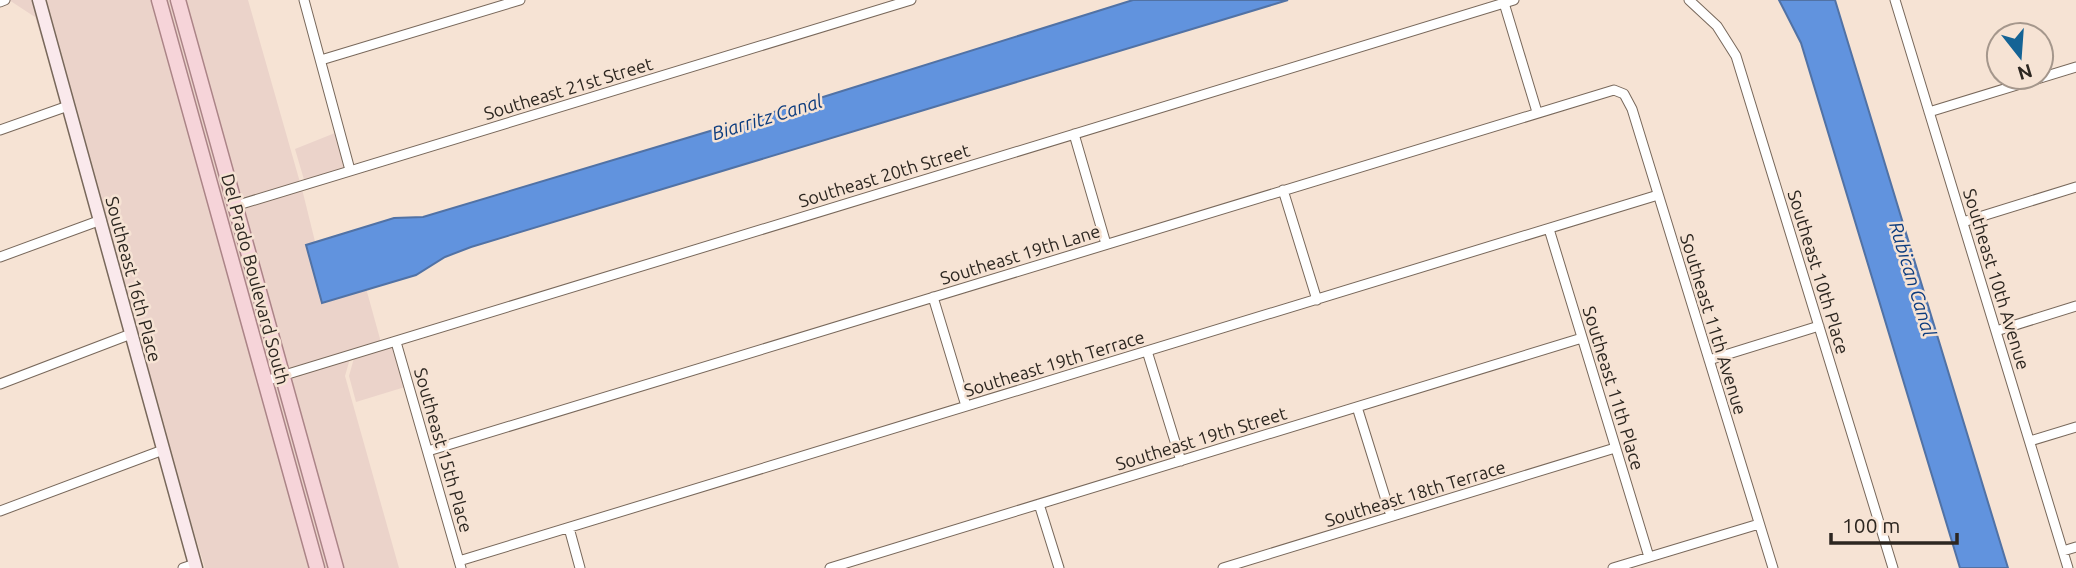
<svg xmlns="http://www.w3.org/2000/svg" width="2076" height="568" font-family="Ubuntu,sans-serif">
	<rect width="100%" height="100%" fill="#f6e3d4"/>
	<path fill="#ebd3ca" d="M9,0H248L303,193L326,286L364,281L382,346L351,355L345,376L399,568H205L35,17Z
		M335,133L350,176L307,190L295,149Z
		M393,346L405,387L356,402L349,376L354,358Z"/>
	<path fill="#6193de" stroke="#5172a5" stroke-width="2" d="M1133,0H1288L471,247L445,257L416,275L322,303L306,245L394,218L423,217L807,102Z
		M1779,0H1835L2008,568H1960L1801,43Z"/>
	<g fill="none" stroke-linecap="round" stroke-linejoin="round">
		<defs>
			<path id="street" d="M304,0L350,170
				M1689,0L1717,26L1736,56L1893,568
				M1895,0L2068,568
				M0,2L5,0
				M1504,3L1537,112
				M321,60L520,0
				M1929,112L2076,67
				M0,130L68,106
				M1074,134L1106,244
				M1283,190L1317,300
				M235,206L911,0
				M1963,222L2076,187
				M1549,229L1649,557
				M0,257L101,220
				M933,297L966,406
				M1996,331L2076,306
				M396,342L461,568
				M1147,351L1181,461
				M1709,360L1819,326
				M265,381L1514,0
				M0,384L131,334
				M1357,407L1391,516
				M2030,441L2076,427
				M428,451L1614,90L1624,94L1632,109L1773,568
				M1039,504L1059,568
				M0,511L163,450
				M569,528L580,568
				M2063,551L2076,547
				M459,561L1658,195
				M183,568L195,564
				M830,568L1582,338
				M1223,568L1615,448
				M1613,568L1759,524"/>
			<path id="secondary" d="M39,0L196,568"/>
			<path id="primary" d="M159,0L317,568
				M178,0L336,568"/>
		</defs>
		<use href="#street" stroke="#78685b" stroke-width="11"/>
		<use href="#secondary" stroke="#78685b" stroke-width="15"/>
		<use href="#primary" stroke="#ab8487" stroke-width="17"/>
		<use href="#street" stroke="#fff" stroke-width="9"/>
		<use href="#secondary" stroke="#fae9ec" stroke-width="12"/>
		<use href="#primary" stroke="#f6d4d9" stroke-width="14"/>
	</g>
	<g text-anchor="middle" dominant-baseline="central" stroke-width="5" stroke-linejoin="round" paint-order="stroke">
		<g font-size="18" fill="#2c2620" stroke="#f6e3d4">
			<text transform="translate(568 88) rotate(-17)">Southeast 21st Street</text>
			<text transform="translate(884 175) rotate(-17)">Southeast 20th Street</text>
			<text transform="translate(1020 254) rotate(-17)">Southeast 19th Lane</text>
			<text transform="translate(1819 272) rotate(73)">Southeast 10th Place</text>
			<text transform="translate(134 279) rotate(75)">Southeast 16th Place</text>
			<text transform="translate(256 279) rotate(75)">Del Prado Boulevard South</text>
			<text transform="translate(1997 279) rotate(73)">Southeast 10th Avenue</text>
			<text transform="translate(1714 324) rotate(73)">Southeast 11th Avenue</text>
			<text transform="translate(1054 363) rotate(-17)">Southeast 19th Terrace</text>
			<text transform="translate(1614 388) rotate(73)">Southeast 11th Place</text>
			<text transform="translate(1201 438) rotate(-17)">Southeast 19th Street</text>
			<text transform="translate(444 450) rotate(74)">Southeast 15th Place</text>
			<text transform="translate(1415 493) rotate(-17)">Southeast 18th Terrace</text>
		</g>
		<g font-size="19" font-style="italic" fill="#0b3b7e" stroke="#f6e3d4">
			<text transform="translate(767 117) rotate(-17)">Biarritz Canal</text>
			<text transform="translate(1913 279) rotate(73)">Rubican Canal</text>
		</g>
	</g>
	<g transform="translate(2020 56) rotate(163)"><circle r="33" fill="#f6e3d4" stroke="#a5978c" stroke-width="2"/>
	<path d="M0-5L12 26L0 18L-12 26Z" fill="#146395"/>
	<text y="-10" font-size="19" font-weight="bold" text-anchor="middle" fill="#2c2620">N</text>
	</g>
	<path d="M1831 533v10h126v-10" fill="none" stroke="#2c2620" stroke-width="3.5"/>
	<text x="1842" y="533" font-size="21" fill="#2c2620" stroke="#f6e3d4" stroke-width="5" paint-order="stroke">100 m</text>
</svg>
